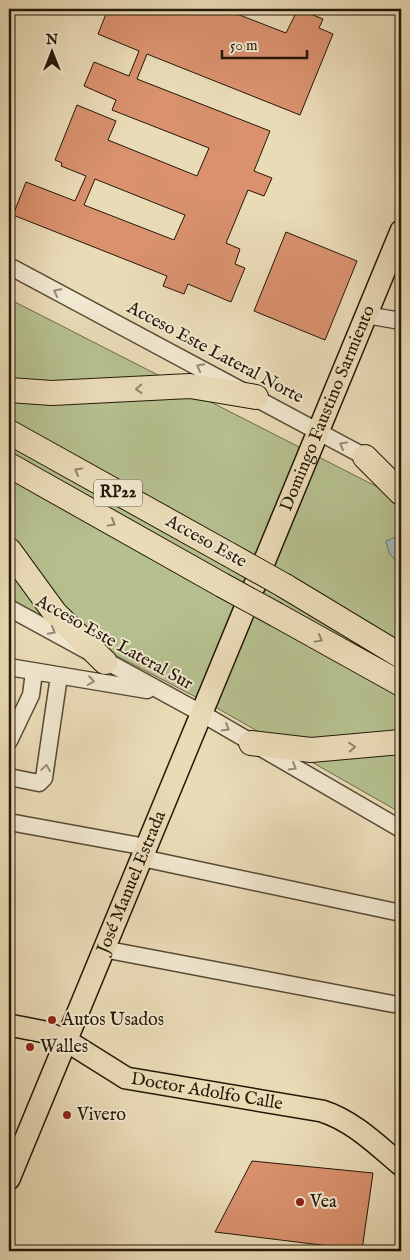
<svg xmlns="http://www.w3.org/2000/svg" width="410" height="1260" font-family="'IM FELL English',serif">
	<rect width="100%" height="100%" fill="#eadbb7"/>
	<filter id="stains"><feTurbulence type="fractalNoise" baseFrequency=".004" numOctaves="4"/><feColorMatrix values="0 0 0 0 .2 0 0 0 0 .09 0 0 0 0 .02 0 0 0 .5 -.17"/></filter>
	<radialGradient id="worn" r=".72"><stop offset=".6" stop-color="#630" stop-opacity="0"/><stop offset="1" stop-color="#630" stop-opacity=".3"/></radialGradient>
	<path fill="#b6c08f" stroke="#6d6c4b" d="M9,299L401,499V813L217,708L9,600Z"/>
	<path fill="#9db8b9" stroke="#6d7872" d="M401,535V567L389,553L386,541Z"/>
	<path fill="#d9916e" stroke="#241807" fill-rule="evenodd" d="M108,9H224L286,33L298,9L323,19L319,28L333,34L300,115L147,54L137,79L270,131L254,171L272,178L264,196L248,190L226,243L240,249L235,264L245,268L231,302L188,284L184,294L163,286L167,276L13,215L26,182L75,201L86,176L61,166L62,163L55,160L77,105L116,121L108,140L197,176L209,148L112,110L116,100L84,86L94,62L129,76L139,51L98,34ZM95,179L185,215L174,240L84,205Z
		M286,232L357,261L325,340L254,311Z
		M252,1161L373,1173L362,1250L215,1232Z"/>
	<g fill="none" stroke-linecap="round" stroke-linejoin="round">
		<defs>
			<path id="minor" d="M9,266L373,461
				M366,315L401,321
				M9,608L201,713L401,829
				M9,667L147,690
				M9,741L31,695L34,672
				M9,777L39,783L44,778L59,676
				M9,822L146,847
				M142,858L401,913
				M103,949L393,1004"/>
			<g id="major">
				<path id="s1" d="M9,1025L45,1032L67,1041L126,1078L322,1111C353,1121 376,1144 401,1165"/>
				<path id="s2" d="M9,1179L401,231"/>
			</g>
			<path id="highway" d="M9,390L52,393L190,386L256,397
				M9,432L228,554
				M365,457L401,493
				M9,465L222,585
				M9,550L55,613L105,662
				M285,586L401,656
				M277,615L401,684
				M251,743L311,750L401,742"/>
		</defs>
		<use href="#minor" stroke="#564933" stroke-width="19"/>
		<use href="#major" stroke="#241807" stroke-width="24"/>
		<use href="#highway" stroke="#241807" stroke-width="26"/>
		<use href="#minor" stroke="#f1e8d0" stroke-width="16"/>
		<use href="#major" stroke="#eadbb7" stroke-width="21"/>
		<use href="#highway" stroke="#eadbb7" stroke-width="24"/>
		<defs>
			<path id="highway-bridge" d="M228,554L285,586
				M222,585L277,615"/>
		</defs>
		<use href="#highway-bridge" stroke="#241807" stroke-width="26" stroke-linecap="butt"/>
		<use href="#highway-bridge" stroke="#eadbb7" stroke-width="24"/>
	</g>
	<defs><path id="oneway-chevron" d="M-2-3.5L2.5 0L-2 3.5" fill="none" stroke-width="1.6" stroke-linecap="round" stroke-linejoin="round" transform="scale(1.25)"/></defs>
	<g stroke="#958a76">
		<use href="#oneway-chevron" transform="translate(57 292) rotate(-152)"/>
		<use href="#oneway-chevron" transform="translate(200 367) rotate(-152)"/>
		<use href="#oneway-chevron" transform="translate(343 445) rotate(-151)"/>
		<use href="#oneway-chevron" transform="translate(52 631) rotate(28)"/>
		<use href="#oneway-chevron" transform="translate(91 681) rotate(9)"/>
		<use href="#oneway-chevron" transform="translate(226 728) rotate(30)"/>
		<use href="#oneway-chevron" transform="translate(293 767) rotate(30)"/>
		<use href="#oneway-chevron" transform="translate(46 768) rotate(-82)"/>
	</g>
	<g stroke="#918368">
		<use href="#oneway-chevron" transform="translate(139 389) rotate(177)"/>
		<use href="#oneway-chevron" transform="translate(78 471) rotate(-151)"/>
		<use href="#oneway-chevron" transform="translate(112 523) rotate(29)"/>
		<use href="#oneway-chevron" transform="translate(319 639) rotate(29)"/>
		<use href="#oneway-chevron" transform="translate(352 747) rotate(-5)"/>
	</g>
	<g fill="#8f2418" stroke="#f1e8d0" stroke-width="2">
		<circle cx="52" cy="1020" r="5"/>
		<circle cx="30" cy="1047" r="5"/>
		<circle cx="67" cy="1115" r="5"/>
		<circle cx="300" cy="1202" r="5"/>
	</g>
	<g text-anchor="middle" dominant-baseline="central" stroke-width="4" stroke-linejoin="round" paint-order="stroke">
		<rect fill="#f1e8d0" stroke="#625643" stroke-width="1" x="94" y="479.5" width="48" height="27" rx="4"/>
		<g font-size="16" font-weight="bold" fill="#241807">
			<text x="118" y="493">RP22</text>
		</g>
		<g font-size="18" fill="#241807" stroke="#f1e8d0">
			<text transform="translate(215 353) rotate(28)">Acceso Este Lateral Norte</text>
			<text stroke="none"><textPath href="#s2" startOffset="834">Domingo Faustino Sarmiento</textPath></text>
			<text transform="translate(206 542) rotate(29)">Acceso Este</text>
			<text transform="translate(114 643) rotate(29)">Acceso Este Lateral Sur</text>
			<text stroke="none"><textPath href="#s2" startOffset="321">José Manuel Estrada</textPath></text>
			<text stroke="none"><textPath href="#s1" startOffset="212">Doctor Adolfo Calle</textPath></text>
		</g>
		<g font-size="18" fill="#241807" stroke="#f1e8d0" text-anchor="start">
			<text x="62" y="1020">Autos Usados</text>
			<text x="40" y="1047">Walles</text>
			<text x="77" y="1115">Vivero</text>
			<text x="310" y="1202">Vea</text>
		</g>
	</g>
	<rect width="410" height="1260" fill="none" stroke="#eadbb7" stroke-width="30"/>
	<rect x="10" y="10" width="390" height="1240" fill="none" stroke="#241807" stroke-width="2.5"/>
	<rect x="15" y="15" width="380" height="1230" fill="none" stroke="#241807"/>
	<g transform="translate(52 52)" stroke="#f1e8d0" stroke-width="4" paint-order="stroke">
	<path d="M0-4L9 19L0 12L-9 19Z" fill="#241807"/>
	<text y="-8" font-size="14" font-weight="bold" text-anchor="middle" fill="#241807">N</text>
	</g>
	<path d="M222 50v8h85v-8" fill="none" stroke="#241807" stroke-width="2.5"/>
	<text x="230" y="50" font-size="15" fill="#241807" stroke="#f1e8d0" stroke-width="4" paint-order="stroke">50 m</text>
	<rect width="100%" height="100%" filter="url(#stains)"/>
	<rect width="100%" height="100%" fill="url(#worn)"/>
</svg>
